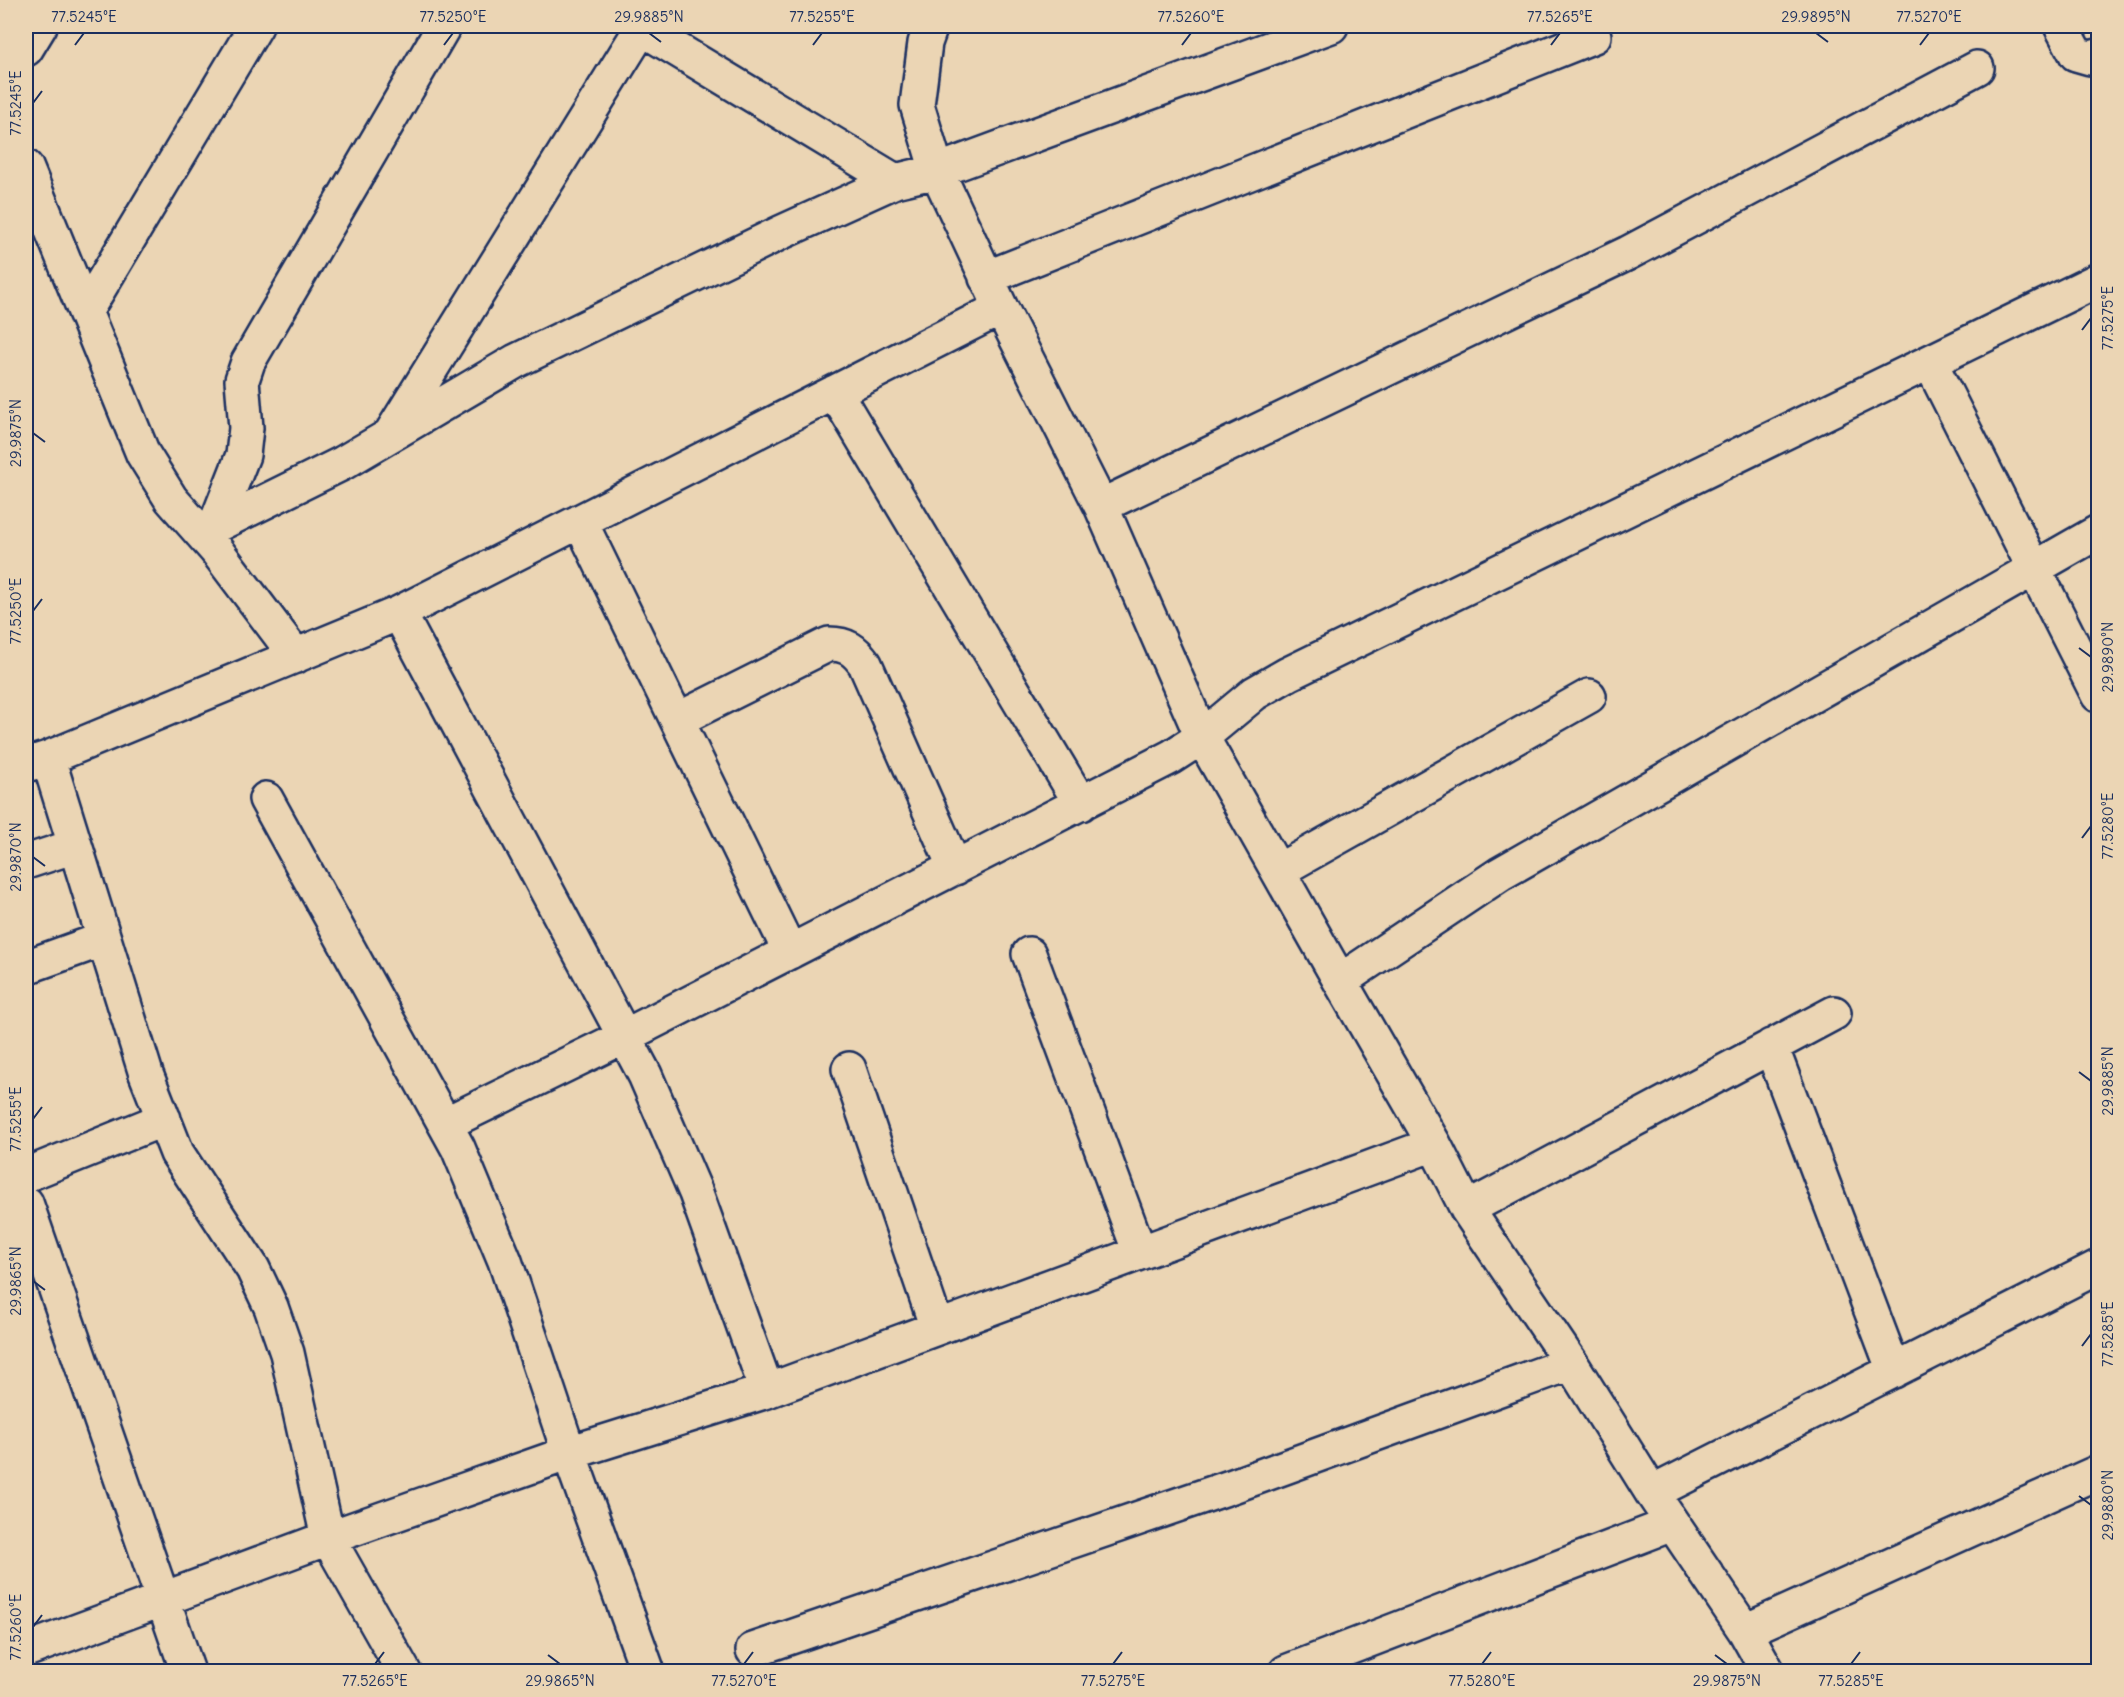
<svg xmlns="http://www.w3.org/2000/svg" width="2124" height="1697" font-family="Delius,sans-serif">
	<rect width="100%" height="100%" fill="#ebd5b4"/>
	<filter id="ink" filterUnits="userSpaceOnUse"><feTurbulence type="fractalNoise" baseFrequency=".0167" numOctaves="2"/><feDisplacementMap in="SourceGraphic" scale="12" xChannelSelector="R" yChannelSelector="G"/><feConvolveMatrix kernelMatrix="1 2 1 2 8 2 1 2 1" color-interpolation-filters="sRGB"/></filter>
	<g filter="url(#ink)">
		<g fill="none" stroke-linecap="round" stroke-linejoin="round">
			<defs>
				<path id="minor" d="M638,26L895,181
					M931,26L925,43L917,105L937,171L1001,308L1101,506L1202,737L1340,981L1434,1144L1467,1209L1571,1363L1652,1493L1745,1631L1768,1672
					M2061,26L2076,54L2090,58L2098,56
					M26,49L40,26
					M26,167L143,454L171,499L216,550L296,656
					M986,278L1594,36
					M85,312L256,26
					M1930,362L2098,695
					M835,392L1081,804
					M392,432L643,26
					M1101,506L1628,253L1977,68
					M580,521L790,952
					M215,526L243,455L246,428L242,380L248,362L444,26
					M201,533L343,463L516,361L780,233L895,181L937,171L1331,26
					M399,613L645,1075L696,1193L767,1391
					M677,720L829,644C847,644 855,650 865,664L955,868
					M48,758L146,1074L177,1153L253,1269L271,1307L287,1353L328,1538L404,1672
					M26,765L48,758L399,613L1001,308
					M266,799L458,1148L505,1261L569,1453L648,1672
					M26,862L75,846
					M1278,871L1589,696
					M1029,954L1140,1253
					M26,967L104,939
					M1340,981L1500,874L2098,532
					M1771,1046L1894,1371
					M849,1069L937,1328
					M445,1124L625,1036L1171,757L1202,737L1255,693L1288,674L2098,280
					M26,1175L164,1119
					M26,1203L188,1672
					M1467,1209L1834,1013
					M1652,1493L2098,1267
					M1745,1631L2098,1472
					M26,1650L328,1538L569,1453L767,1391L1434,1144
					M753,1650L1230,1487L1571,1363
					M1286,1672L1672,1524"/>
			</defs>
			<use href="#minor" stroke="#1b2f5e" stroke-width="38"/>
			<use href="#minor" stroke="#ebd5b4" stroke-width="33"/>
		</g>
	</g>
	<path fill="none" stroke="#1b2f5e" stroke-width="2" d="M649,33L661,42M1816,33L1828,42M75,45L84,33M444,45L453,33M813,45L822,33M1182,45L1191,33M1551,45L1560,33M1920,45L1929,33M33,103L42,91M2082,330L2091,318M33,433L45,442M33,611L42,599M2079,648L2091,657M2082,838L2091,826M33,857L45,866M2079,1072L2091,1081M33,1119L42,1107M33,1281L45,1290M2082,1346L2091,1334M2079,1496L2091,1505M33,1627L42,1615M548,1655L560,1664M1715,1655L1727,1664M375,1664L384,1652M744,1664L753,1652M1113,1664L1122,1652M1482,1664L1491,1652M1851,1664L1860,1652"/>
	<rect width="2124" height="1697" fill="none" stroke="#ebd5b4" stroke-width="66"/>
	<rect x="33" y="33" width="2058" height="1631" fill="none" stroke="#1b2f5e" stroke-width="2"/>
	<g font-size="15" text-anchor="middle" fill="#1b2f5e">
		<text x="84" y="22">77.5245°E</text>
		<text x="453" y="22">77.5250°E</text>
		<text x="649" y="22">29.9885°N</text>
		<text x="822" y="22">77.5255°E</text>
		<text x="1191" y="22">77.5260°E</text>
		<text x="1560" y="22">77.5265°E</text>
		<text x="1816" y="22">29.9895°N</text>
		<text x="1929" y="22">77.5270°E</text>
		<text transform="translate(16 103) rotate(-90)" y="5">77.5245°E</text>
		<text transform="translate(2108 318) rotate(-90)" y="5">77.5275°E</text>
		<text transform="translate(16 433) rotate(-90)" y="5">29.9875°N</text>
		<text transform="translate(16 611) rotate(-90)" y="5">77.5250°E</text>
		<text transform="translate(2108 657) rotate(-90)" y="5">29.9890°N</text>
		<text transform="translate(2108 826) rotate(-90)" y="5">77.5280°E</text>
		<text transform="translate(16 857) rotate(-90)" y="5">29.9870°N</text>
		<text transform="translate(2108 1081) rotate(-90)" y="5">29.9885°N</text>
		<text transform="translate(16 1119) rotate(-90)" y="5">77.5255°E</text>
		<text transform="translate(16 1281) rotate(-90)" y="5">29.9865°N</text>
		<text transform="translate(2108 1334) rotate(-90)" y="5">77.5285°E</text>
		<text transform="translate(2108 1505) rotate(-90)" y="5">29.9880°N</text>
		<text transform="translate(16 1627) rotate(-90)" y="5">77.5260°E</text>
		<text x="375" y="1686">77.5265°E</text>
		<text x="560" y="1686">29.9865°N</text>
		<text x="744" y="1686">77.5270°E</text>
		<text x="1113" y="1686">77.5275°E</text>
		<text x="1482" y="1686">77.5280°E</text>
		<text x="1727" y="1686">29.9875°N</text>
		<text x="1851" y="1686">77.5285°E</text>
	</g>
</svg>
